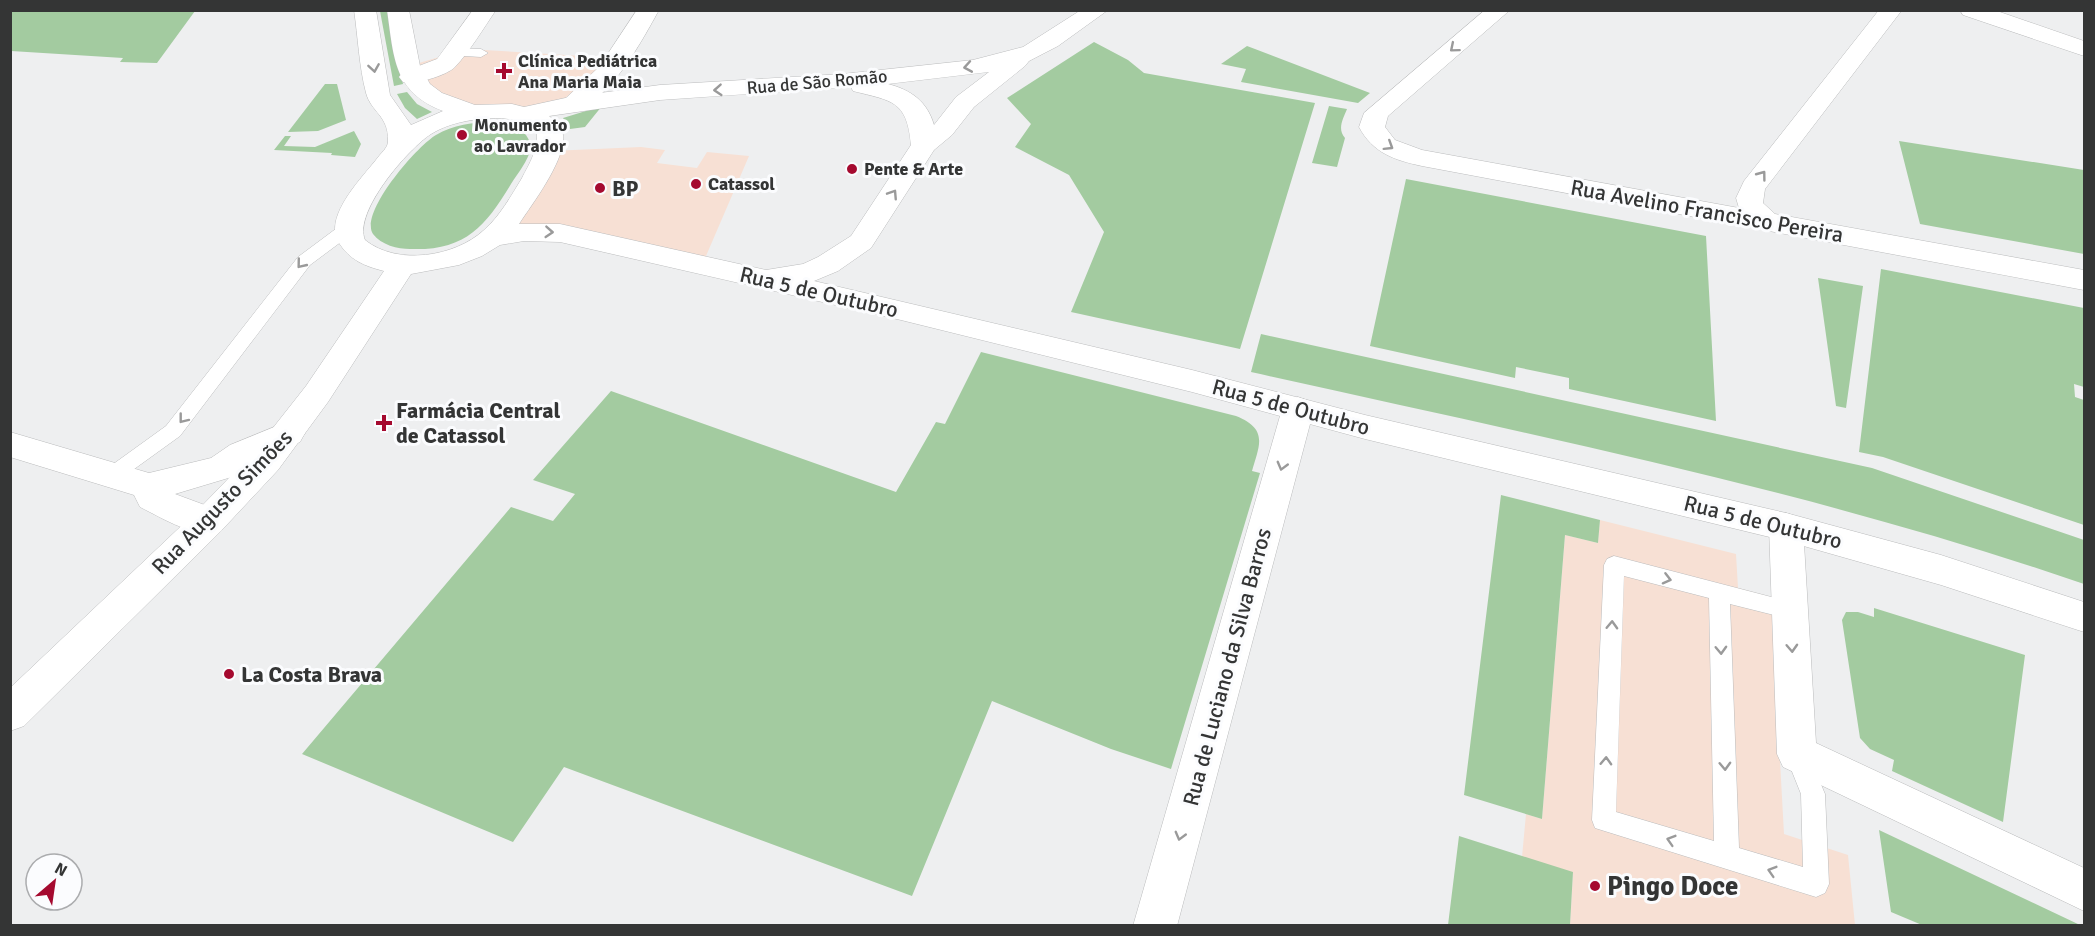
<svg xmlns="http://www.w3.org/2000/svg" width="2095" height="936" font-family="Signika,sans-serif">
	<rect width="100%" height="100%" fill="#eeeff0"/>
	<path fill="#f7e0d4" d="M467,49L615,58L588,90L528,111L479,110L439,100L412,65Z
		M641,147L665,150L657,163L697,168L707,152L749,156L703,263L507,227L551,151Z
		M1600,520L1736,554L1738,588L1771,597L1784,834L1848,855L1855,925H1570L1573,873L1522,857L1526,814L1542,819L1565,535L1598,543Z"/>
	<path fill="#a3cba0" d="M10,11L11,10L195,11L157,63L120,62L123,58L11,51Z
		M380,11H389L403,84L394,86Z
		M1094,42L1128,60L1144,73L1315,103L1240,349L1071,312L1104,232L1069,175L1015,147L1031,124L1007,98Z
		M1247,46L1255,49L1370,93L1358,103L1241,82L1246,69L1221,64Z
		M325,84H337L346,120L318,131L288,132Z
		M407,92L417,104L432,112L417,119L405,108L397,94Z
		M602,106L585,127L570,129L563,118Z
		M1329,106L1347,109C1343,119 1337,129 1345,138L1337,167L1312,163Z
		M493,122C510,124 529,128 531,148C528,161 518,173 511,184C485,227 465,251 410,249C398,249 381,245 373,234C359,213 417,146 436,135C453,125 473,122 493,122Z
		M354,131L361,144L355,157L331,155L332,153L274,150L285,136H291L284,146L315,147Z
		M1899,141L2084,170V254L1920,224Z
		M1406,179L1706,236L1716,421L1569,389V378L1516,367L1515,378L1370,346Z
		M1881,269L2084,308V387L2074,384L2075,397L2084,400V525L1883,457L1859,452Z
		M1818,278L1863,286L1846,408L1836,406Z
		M1261,334L1872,468L2084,540V584C1815,491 1528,434 1251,372Z
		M981,352L1236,416C1268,429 1260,444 1252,471L1260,473L1171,769L1111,749L992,701L912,896L564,767L513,842L302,754L511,507L553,521L575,494L533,480L611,391L896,492L936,422L945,424Z
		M1501,495L1600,520L1598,543L1565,535L1542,819L1464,795Z
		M1874,608L2025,655L2003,822L1892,771L1894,760L1870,749L1860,738L1842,620L1846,612H1858L1874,617Z
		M1879,830L2080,925H1922L1891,912Z
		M1459,836L1573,872L1570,925H1448Z"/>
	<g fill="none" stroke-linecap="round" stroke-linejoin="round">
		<defs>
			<path id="service" d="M454,48L481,49L488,53L481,57L449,55L447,52Z
				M347,224L353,225L355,229L353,233L310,265L180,436L119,480L112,483L105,480L102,475L105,470L166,426L298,257L341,225Z
				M1614,556L1798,604L1801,610L1798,616L1790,619L1730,604L1739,848L1803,867L1801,794L1785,754L1789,746L1797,743L1805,746L1825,794L1829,884L1825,893L1816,897L1595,828L1592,820L1604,565L1607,559ZM1624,576L1709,598L1714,841L1616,812Z"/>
			<path id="minor" d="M473,10H496C483,29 470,51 455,67C446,76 414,85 403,82L399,77L403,72L437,59Z
				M637,10H659C644,37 602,117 566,108L563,103L566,98L599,67Z
				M1485,10H1510L1388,116L1385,127L1395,140L1422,150L1739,208L1736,198L1744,181L1879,10H1902L1765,189L1763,203L1775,214L2084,270V290L1422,166C1394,160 1373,153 1359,127L1364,113Z
				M1960,10H1994L2084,41V56L1963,15Z
				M1298,397L1309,401L1314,409L1177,926H1133L1282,409L1287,401Z
				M1786,513L1798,517L1803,527L1816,743L2084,868V911L1783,767L1777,754L1769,527L1774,517Z"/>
			<path id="tertiary" d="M289,421L300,424L305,433L300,442L254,463L235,476L175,494L221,511L226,521L221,531C195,539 164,519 140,507L134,495L10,457V432L149,473L211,458L230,445Z"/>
			<path id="secondary" d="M354,10H376L390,95L411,125L443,111C393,92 394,57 387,10H409L420,66L430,84L442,93L475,105L512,104L524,107L570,97L660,85L843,74L973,60L1023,47L1081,10H1108L1058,46L1029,61L1025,66L974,107L952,135L934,150L871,248L838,271L814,281L1192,370L1365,415L1786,513L1941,555L2084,602V632L1941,585L1786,541L1365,439L1192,392L901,320L560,242L524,241L500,245L482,256L459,265L411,274L328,402L278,470L221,531L24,726L10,731V688L197,511L254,452L306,386L384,271C364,266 350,260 339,243C322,216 364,176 379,156C383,151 388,147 388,141C389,116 371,112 366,93C359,66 358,37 354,10ZM989,72L956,97L934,125C927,101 911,90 888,84ZM851,87L853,91C892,101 907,100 911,145L851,236L818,257L803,264L766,270L560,224H519C532,204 566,160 563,135C562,127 555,121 549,116L660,100ZM489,118C507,118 522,119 536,131C540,147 529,164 522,178C511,196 500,216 484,230C455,257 397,266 365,240C353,212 408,149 431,134C449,123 468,120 489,118Z"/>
		</defs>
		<use href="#service" stroke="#bbbcbd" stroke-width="1"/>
		<use href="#minor" stroke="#bbbcbd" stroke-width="1"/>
		<use href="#tertiary" stroke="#bbbcbd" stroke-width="1"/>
		<use href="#secondary" stroke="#bbbcbd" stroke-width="1"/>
		<use href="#service" fill="#fff" fill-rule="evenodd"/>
		<use href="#minor" fill="#fff" fill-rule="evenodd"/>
		<use href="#tertiary" fill="#fff" fill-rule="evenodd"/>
		<use href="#secondary" fill="#fff" fill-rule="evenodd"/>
	</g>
	<defs><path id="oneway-chevron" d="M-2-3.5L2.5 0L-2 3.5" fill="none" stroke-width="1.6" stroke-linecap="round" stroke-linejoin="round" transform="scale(1.5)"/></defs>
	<g stroke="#9a9a9a">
		<use href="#oneway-chevron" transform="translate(1454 48) rotate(140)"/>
		<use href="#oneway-chevron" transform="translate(968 67) rotate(170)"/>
		<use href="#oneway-chevron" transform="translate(374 68) rotate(81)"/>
		<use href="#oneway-chevron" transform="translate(718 90) rotate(176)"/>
		<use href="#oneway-chevron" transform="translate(1389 146) rotate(32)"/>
		<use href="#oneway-chevron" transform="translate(1762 175) rotate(-53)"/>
		<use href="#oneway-chevron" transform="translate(893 194) rotate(-57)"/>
		<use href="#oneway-chevron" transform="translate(549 232) rotate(4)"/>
		<use href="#oneway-chevron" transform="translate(301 264) rotate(129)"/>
		<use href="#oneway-chevron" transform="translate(183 419) rotate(128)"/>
		<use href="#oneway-chevron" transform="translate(1282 466) rotate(105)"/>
		<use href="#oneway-chevron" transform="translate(1667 579) rotate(14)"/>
		<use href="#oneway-chevron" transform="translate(1612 625) rotate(-88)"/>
		<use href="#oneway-chevron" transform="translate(1792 648) rotate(87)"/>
		<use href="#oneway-chevron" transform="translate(1721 650) rotate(88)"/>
		<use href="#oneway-chevron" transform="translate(1606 761) rotate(-88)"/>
		<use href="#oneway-chevron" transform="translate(1725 766) rotate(88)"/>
		<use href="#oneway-chevron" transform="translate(1180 836) rotate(105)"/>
		<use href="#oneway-chevron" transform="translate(1671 840) rotate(-163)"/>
		<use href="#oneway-chevron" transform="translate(1772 871) rotate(-163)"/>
	</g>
	<g fill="#a50a2f" stroke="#fbfcfe" stroke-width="2">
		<path d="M501 62h6v6h6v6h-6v6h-6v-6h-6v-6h6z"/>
		<circle cx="462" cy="135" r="6"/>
		<circle cx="852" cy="169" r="6"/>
		<circle cx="696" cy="184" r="6"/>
		<circle cx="600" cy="188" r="6"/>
		<path d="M381 414h6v6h6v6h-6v6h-6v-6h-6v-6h6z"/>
		<circle cx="229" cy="674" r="6"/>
		<circle cx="1595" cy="886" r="6"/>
	</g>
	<g text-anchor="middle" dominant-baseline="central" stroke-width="6" stroke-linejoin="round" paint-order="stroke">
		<g font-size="18" font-weight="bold" fill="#343535" stroke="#fbfcfe" text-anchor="start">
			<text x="518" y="61">Clínica Pediátrica<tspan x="518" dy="21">Ana Maria Maia</tspan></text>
			<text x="474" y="125">Monumento<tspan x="474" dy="21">ao Lavrador</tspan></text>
			<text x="864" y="169">Pente &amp; Arte</text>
			<text x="708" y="184">Catassol</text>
		</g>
		<g font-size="18" fill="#343535" stroke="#fbfcfe">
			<text transform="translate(817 82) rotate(-5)">Rua de São Romão</text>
		</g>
		<g font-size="22" font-weight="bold" fill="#343535" stroke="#fbfcfe" text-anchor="start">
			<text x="612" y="188">BP</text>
			<text x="396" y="410">Farmácia Central<tspan x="396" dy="25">de Catassol</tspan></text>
			<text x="241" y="674">La Costa Brava</text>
		</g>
		<g font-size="22" fill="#343535" stroke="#fbfcfe">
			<text transform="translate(1707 211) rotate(10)">Rua Avelino Francisco Pereira</text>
			<text transform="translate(819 292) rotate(13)">Rua 5 de Outubro</text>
			<text transform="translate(1291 407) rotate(15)">Rua 5 de Outubro</text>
			<text transform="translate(222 502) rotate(-46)">Rua Augusto Simões</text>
			<text transform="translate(1763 522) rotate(14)">Rua 5 de Outubro</text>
			<text transform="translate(1227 667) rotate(-75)">Rua de Luciano da Silva Barros</text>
		</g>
		<g font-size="27" font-weight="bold" fill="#343535" stroke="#fbfcfe" text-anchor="start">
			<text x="1607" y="886">Pingo Doce</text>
		</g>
	</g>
	<rect width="2095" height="936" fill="none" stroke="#343535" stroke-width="24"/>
	<g transform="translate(54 882) rotate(29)"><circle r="28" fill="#fbfcfe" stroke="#abacae" stroke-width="1.5"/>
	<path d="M0-4.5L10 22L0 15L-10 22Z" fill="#a50a2f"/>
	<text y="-9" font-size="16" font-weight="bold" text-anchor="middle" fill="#343535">N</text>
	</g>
</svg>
